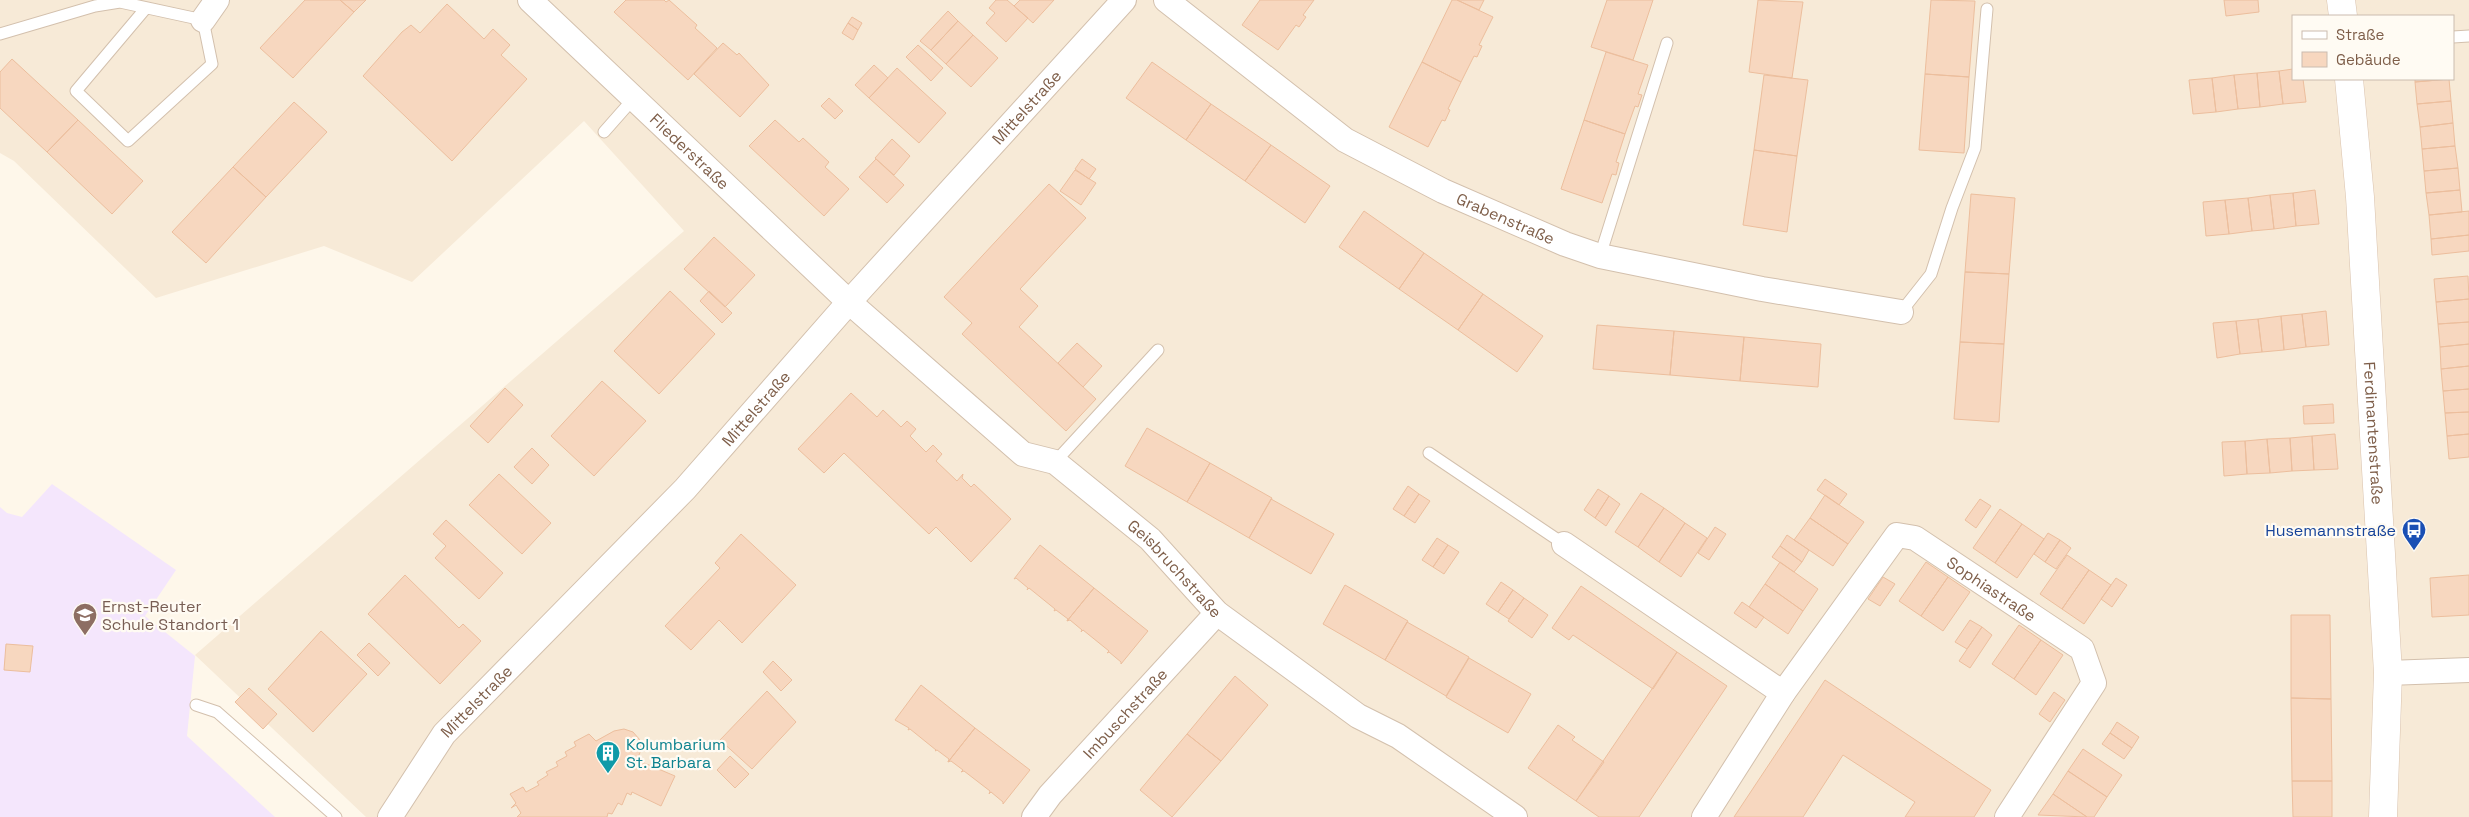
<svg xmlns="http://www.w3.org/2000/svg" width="2469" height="817" font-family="'Space Grotesk',sans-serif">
	<rect width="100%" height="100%" fill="#fef7ea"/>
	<path fill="#f7ead7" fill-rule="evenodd" d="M0,0H2469V817H366L195,655L684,231L584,121L412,282L324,246L156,298L14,161L0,153ZM2293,16H2453V79H2293Z"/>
	<path fill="#f4e6fc" d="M52,484L176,570L145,616L195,656L187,736L275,817H0V507L7,513L22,517Z"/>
	<path fill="#f7d7bf" stroke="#ecbe9d" d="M305,0H340L354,12L293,78L260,48Z
		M340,0H366L354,12Z
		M626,0H664L666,2L669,0L697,25L695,28L717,48L688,80L614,12Z
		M996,0H1007L1028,18L1006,42L986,23L995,13L989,8Z
		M1020,0H1054L1033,23L1014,6Z
		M1260,0H1314L1303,15L1306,17L1299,27L1296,25L1278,50L1242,25Z
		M1452,0H1457L1493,17L1479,45L1482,46L1477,57L1474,56L1461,82L1422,62Z
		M1457,0H1484L1479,10Z
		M1607,0H1653L1633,60L1591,47Z
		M1758,0L1803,2L1792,78L1749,72Z
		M1931,0L1975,1L1969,77L1925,74Z
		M2224,0H2258L2259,12L2226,16Z
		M447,4L484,39L493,29L510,45L501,55L527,79L452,161L363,76L402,32L411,25L420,33Z
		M948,11L958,21L931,50L920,41Z
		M852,17L862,23L858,30L848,23Z
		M958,21L973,35L946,64L931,50Z
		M848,23L858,30L853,40L842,33Z
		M973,35L998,58L971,87L946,64Z
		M723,43L737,55L739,53L769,85L740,117L694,74Z
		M918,45L943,68L931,81L906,57Z
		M1606,52L1648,65L1638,94L1642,95L1638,107L1635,106L1625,134L1584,120Z
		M12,59L78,120L47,152L0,108V72Z
		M1152,62L1211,104L1186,140L1126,98Z
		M1422,62L1461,82L1448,109L1450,110L1445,121L1442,120L1428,147L1389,127Z
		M874,65L888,78L869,98L855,85Z
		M897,68L946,113L919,143L869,98Z
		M2293,69V79H2303L2306,102L2283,104L2279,71Z
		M2279,71L2283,104L2260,107L2257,73Z
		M2257,73L2260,107L2238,109L2234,75Z
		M1925,74L1969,77L1964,153L1919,150Z
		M1764,75L1808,80L1797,156L1754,150Z
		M2234,75L2238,109L2216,112L2212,78Z
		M2212,78L2216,112L2193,114L2189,80Z
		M2415,79H2449L2415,82Z
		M2449,79L2451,101L2417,104L2415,82Z
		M829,98L843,111L835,119L821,106Z
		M2451,101L2453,123L2420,127L2417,104Z
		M294,102L327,132L266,197L233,167Z
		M1211,104L1271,145L1245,181L1186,140Z
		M78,120L143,181L112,214L47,152Z
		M775,120L799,142L803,138L829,162L825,167L849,189L824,216L749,146Z
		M1584,120L1625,134L1616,162L1619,163L1616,175L1612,174L1602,203L1561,189Z
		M2453,123L2455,146L2422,149L2420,127Z
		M892,139L910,156L894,175L875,158Z
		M1271,145L1330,186L1305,223L1245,181Z
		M2455,146L2458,168L2424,171L2422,149Z
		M1754,150L1797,156L1787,232L1743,225Z
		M876,159L904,185L887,203L859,177Z
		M1082,159L1096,169L1089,179L1075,169Z
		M233,167L266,197L206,263L172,232Z
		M2458,168L2460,190L2426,193L2424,171Z
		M1075,170L1096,183L1081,205L1060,191Z
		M1049,184L1086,218L1020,289L1038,306L1019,327L1096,399L1066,431L962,334L972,323L944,297Z
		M2315,190L2319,224L2296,226L2293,193Z
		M2460,190L2462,212L2429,215L2426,193Z
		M2293,193L2296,226L2274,229L2270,195Z
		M1971,194L2015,198L2009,274L1965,272Z
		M2270,195L2274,229L2252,231L2248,198Z
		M2248,198L2252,231L2229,234L2225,200Z
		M2225,200L2229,234L2206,236L2203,202Z
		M1364,211L1424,253L1399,289L1339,247Z
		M2469,211V235L2431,239L2429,215Z
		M2469,235V251L2432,255L2431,239Z
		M714,237L755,275L725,307L684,269Z
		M1424,253L1483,294L1458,330L1399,289Z
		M1965,272L2009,274L2004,344L1960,342Z
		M2468,276L2469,299L2436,302L2434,279Z
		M670,291L715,334L659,394L614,351Z
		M709,291L732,313L722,323L700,301Z
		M1483,294L1543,336L1517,372L1458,330Z
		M2469,299V322L2438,324L2436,302Z
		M2326,311L2329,345L2306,347L2302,314Z
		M2302,314L2306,347L2284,350L2281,316Z
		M2281,316L2284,350L2262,352L2258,319Z
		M2258,319L2262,352L2240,354L2236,321Z
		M2236,321L2240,354L2217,358L2213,323Z
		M2469,322V344L2440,347L2438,324Z
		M1597,325L1674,331L1670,375L1593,369Z
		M1674,331L1744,337L1740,381L1670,375Z
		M1744,337L1821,344L1818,387L1740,381Z
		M1960,342L2004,344L1999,422L1954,419Z
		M1077,343L1102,366L1083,387L1058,363Z
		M2469,344V366L2441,369L2440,347Z
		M2469,366V389L2443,391L2441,369Z
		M602,381L646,421L594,476L551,436Z
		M505,388L523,405L488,443L470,426Z
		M2469,389V412L2445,413L2443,391Z
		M851,393L877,417L883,410L901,427L907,421L916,429L910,436L926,452L933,445L942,454L936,461L957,481L963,474L962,478L971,487L974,484L1011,519L971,562L936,527L929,534L844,453L824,473L798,449Z
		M2333,404L2334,423L2304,424L2303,406Z
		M2469,412V434L2447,436L2445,413Z
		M1147,428L1210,463L1187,502L1125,466Z
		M2335,434L2338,469L2314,470L2312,436Z
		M2469,434V457L2449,459L2447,436Z
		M2312,436L2314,470L2292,471L2290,438Z
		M2290,438L2292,471L2270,473L2267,439Z
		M2267,439L2270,473L2247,474L2245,441Z
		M2245,441L2247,474L2224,476L2222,442Z
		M532,448L549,465L532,484L514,467Z
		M1210,463L1272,498L1249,538L1187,502Z
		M499,474L551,523L522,554L469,505Z
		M1825,479L1847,494L1839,505L1817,490Z
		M1408,486L1419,494L1404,516L1393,509Z
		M1598,489L1609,496L1595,518L1584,510Z
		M1641,493L1664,508L1638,547L1615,532Z
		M1419,494L1430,501L1415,523L1404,516Z
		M1825,495L1864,522L1848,544L1810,518Z
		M1609,496L1620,504L1606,526L1595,518Z
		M1271,499L1334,534L1311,574L1249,538Z
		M1980,499L1991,506L1976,528L1965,520Z
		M1664,508L1685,523L1659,562L1638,547Z
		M2000,509L2022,524L1995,563L1973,548Z
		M1810,518L1848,544L1833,566L1794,540Z
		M446,520L503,573L479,599L435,558L446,546L433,534Z
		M1685,523L1707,538L1681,577L1659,562Z
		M2022,524L2044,539L2017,578L1995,563Z
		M1715,527L1726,534L1709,560L1698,553Z
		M2048,533L2060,540L2045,562L2034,554Z
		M741,534L796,585L742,643L719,620L691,650L665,626L720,568L715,563Z
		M1787,535L1809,550L1802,562L1780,546Z
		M1437,538L1448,545L1433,567L1422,560Z
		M2060,540L2071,548L2056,569L2045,562Z
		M1040,545L1094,588L1067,621L1068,619L1056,610L1054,611L1055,609L1029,588L1027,590L1028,588L1016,578L1014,579Z
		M1448,545L1459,552L1444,574L1433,567Z
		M1780,546L1802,562L1794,572L1772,557Z
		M2067,555L2089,570L2062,609L2040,594Z
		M1780,562L1818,589L1803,611L1765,584Z
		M1926,562L1948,577L1921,616L1899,601Z
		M2089,570L2111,585L2084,624L2062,609Z
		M405,575L459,628L463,624L481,641L440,684L368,614Z
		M2469,575V615L2432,617L2430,578Z
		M1883,577L1895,584L1880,606L1868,599Z
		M1948,577L1970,592L1943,631L1921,616Z
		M2116,578L2127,585L2112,607L2101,599Z
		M1501,582L1513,590L1498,612L1486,604Z
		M1765,584L1803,611L1788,634L1749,607Z
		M1345,585L1408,621L1385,660L1323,624Z
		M1581,586L1677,652L1653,689L1573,635L1569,640L1552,628Z
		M1094,588L1148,631L1121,664V662L1109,652L1107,653L1109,651L1083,630L1081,632L1082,630L1070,620L1067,621Z
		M1513,590L1524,598L1509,619L1498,612Z
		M1524,598L1548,615L1532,638L1508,621Z
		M1742,602L1764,617L1756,628L1734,613Z
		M2291,615H2330L2331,699L2291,698Z
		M1970,620L1982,627L1967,649L1955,642Z
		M1407,622L1469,657L1446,696L1385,660Z
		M2019,625L2041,640L2014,679L1992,664Z
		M1982,627L1992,635L1970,668L1959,661Z
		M321,631L367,674L313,732L268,689Z
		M2041,640L2063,655L2036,695L2014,679Z
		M369,643L390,663L378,676L357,655Z
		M6,644L33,646L30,672L4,670Z
		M1677,652L1727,686L1639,817H1599L1576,801Z
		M1469,658L1531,694L1508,733L1446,697Z
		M773,661L792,680L781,691L763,672Z
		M1235,676L1268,705L1221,761L1187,734Z
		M1825,680L1991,790L1974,817H1905L1915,802L1843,755L1803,817H1734Z
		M921,685L975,728L948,762L949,759L937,750L935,751L936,750L910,729L908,730L909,728L895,720Z
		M249,688L277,714L263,729L235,702Z
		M767,691L796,722L752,769L720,740Z
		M2054,692L2065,700L2050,722L2039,714Z
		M2291,698L2331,699L2332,781H2292Z
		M2117,722L2139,737L2132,748L2110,733Z
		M1558,725L1575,737L1572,740L1604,762L1576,801L1528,768Z
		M975,728L1030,770L1003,804V802L991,792L989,794L990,791L964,771L961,772L963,770L951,761L948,762Z
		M624,729L633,732L640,740L641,750L637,760L675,776L661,806L632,792L631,795L627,793L622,805L618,803L612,814L608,813L607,817H517L521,813L516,805L511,808L516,803L510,794L523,787L526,792L539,785L537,782L548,775L546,772L558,766L556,762L567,756L565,752L576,746L574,742L589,734L596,741L614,731Z
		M2110,733L2132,748L2124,759L2102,744Z
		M1187,734L1221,761L1172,817L1140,790Z
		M2083,749L2122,775L2107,797L2068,771Z
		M730,756L749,774L735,788L717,770Z
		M2068,771L2107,797L2094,817H2087L2053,794Z
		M2292,781H2332V817H2293Z
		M2053,794L2087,817L2038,815Z"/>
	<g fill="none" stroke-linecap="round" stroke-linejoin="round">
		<defs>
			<path id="lane" d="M0,34L95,6L120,2L203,20L212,64L128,141L76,91L146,8
				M2453,37L2469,36
				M604,132L634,98
				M1600,256L1667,43
				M1901,312L1931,274L1952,208L1975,148L1987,9
				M1429,453L1564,544
				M1055,462L1158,350
				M196,705L217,712L336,817"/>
			<g id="street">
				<path id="s1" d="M530,0L849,302L1023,454L1055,462L1150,539L1217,613L1358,716L1398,736L1515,817"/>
				<path id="s2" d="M1166,0L1345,140L1443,191L1565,244L1600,256L1762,289L1901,312"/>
				<path d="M203,20L217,0"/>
				<path d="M1564,544L1783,693"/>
				<path d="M2388,673L2469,670"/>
				<path id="s3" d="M390,817L444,734L685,489L849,302L1124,0"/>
				<path id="s4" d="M1034,817L1050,795L1217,613"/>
				<path id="s5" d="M1704,817L1783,693L1897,535L1915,538L2082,649L2094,683L2007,817"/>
			</g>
			<g id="secondary">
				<path d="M2341,0L2343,16"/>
				<path id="s6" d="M2349,79L2360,197L2388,673L2383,817"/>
			</g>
		</defs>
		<use href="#lane" stroke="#d3c0ad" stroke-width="13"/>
		<use href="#street" stroke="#d3c0ad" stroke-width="26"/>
		<use href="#secondary" stroke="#d9c2ad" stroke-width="29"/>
		<use href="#lane" stroke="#fff" stroke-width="11"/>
		<use href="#street" stroke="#fff" stroke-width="24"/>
		<use href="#secondary" stroke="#fff" stroke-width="28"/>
	</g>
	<defs>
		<symbol id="bus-pin" viewBox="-11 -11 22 30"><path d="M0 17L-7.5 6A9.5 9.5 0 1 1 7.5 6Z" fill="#1a4fb4" stroke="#fffbf3"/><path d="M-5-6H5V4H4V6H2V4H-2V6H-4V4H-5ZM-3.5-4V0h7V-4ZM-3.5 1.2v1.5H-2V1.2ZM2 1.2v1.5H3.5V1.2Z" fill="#fff"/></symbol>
		<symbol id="school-pin" viewBox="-11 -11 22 30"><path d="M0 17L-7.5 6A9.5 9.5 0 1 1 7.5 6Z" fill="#8d6e63" stroke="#fffbf3"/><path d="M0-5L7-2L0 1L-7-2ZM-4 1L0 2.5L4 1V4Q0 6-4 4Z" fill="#fff"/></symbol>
		<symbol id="building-pin" viewBox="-11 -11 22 30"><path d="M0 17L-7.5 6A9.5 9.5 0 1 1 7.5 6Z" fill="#0f9aa8" stroke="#fffbf3"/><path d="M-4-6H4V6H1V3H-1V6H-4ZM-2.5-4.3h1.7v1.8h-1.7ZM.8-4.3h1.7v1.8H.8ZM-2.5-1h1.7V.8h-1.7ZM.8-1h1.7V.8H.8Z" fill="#fff"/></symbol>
	</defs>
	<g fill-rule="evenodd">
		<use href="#bus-pin" x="2400" y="516" width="28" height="38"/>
		<use href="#school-pin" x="71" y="601" width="28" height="38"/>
		<use href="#building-pin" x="594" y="739" width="28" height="38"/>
	</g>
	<g text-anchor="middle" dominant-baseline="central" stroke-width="4.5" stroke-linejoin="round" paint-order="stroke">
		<g font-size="16" fill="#7e5e49" stroke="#fffbf3">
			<text stroke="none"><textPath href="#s3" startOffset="955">Mittelstraße</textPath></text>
			<text stroke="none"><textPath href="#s1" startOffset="220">Fliederstraße</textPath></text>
			<text stroke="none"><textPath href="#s2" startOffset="406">Grabenstraße</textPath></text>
			<text stroke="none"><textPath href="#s3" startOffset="550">Mittelstraße</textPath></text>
			<text stroke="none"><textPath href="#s6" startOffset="355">Ferdinantenstraße</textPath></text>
			<text stroke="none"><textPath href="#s1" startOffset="864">Geisbruchstraße</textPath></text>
			<text stroke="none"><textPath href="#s5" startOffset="452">Sophiastraße</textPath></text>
			<text stroke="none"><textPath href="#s3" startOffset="145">Mittelstraße</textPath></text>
			<text stroke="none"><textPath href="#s4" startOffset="138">Imbuschstraße</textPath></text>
		</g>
		<g font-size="16" fill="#164399" stroke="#fffbf3" text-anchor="end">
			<text x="2396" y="530">Husemannstraße</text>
		</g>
		<g font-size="16" fill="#785e54" stroke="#fffbf3" text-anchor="start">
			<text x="102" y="606">Ernst-Reuter<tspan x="102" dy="18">Schule Standort 1</tspan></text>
		</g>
		<g font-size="16" fill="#0d838f" stroke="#fffbf3" text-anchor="start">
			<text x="626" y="744">Kolumbarium<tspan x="626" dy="18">St. Barbara</tspan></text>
		</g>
	</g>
	<rect x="2292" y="15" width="162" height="65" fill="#fffbf3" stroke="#cbbcaf"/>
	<rect x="2302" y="31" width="25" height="8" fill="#ffffff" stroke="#cbbcaf"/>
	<text x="2336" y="40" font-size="15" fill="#7e5e49">Straße</text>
	<rect x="2302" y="52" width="25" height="15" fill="#f7d7bf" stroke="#cbbcaf"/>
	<text x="2336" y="65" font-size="15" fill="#7e5e49">Gebäude</text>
</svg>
